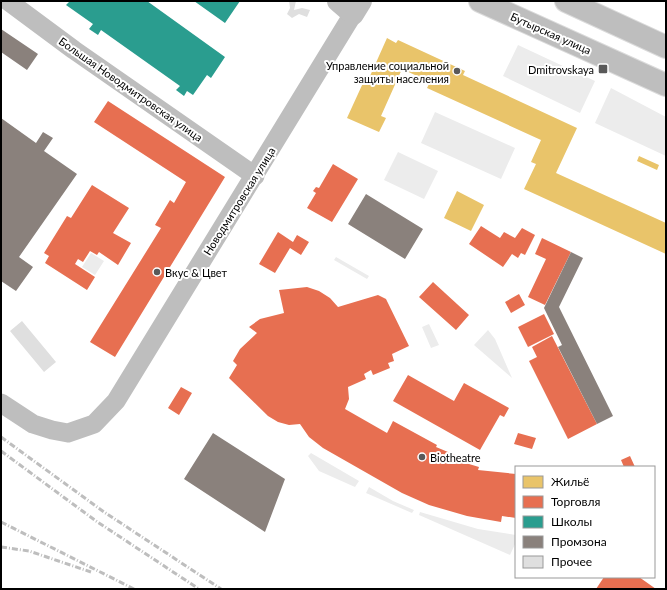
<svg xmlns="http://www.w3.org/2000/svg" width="667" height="590" font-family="Lato,sans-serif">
	<rect width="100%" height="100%" fill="#fff"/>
	<path fill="#ececec" d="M518,45L595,81L580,113L503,76Z
		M611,88L666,117V156L595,123Z
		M435,112L515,148L501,179L421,143Z
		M398,152L438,171L424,199L384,180Z
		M91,253L104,261L95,275L82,267Z
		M336,257L369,276L367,279L334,260Z
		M429,324L439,345L431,348L422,327Z
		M488,330L495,339L512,378L474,345Z
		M311,453L359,481L355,487L319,471L308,456Z
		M369,487L393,501L414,510L412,513L366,493Z
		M420,512L478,529L516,535V542L510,555L419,515Z"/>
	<path fill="#e9c46a" d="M387,38L396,43L398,40L465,71L463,75L577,128L556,173L666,223V254L524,189L536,164L531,162L541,140L427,88L430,82L402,69L381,116L386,118L379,132L347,118L363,83L366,85Z
		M639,156L659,165L657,170L637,161Z
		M457,191L484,205L471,231L444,218Z"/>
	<path fill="#e76f51" d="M108,101L225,177L115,357L90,342L161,228L155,225L170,200L174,203L186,182L94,122Z
		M333,164L358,179L332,222L307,208L316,193L313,191L316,187L319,188Z
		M92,185L129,208L113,233L131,243L118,265L99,252L97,255L90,251L83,262L78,259L75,264L95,277L87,290L45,263L49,256L44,253L67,216L71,218Z
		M481,226L500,238L504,232L515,238L522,228L535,235L525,255L521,253L518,258L512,254L503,267L469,244Z
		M278,232L293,242L297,235L309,242L301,255L290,248L275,273L259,264Z
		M542,238L571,252L545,305L528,297L546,259L535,254Z
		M433,282L469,315L456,330L419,297Z
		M307,287L319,291L330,298L338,307L378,295L386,299L409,346L392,354L394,361L388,363L390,368L373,375L371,370L364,374L366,379L348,387L349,399L345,409L387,433L393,421L437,445L436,447L460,457L459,461L479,467L478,470L516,474V518L502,516L501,522L467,516L429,505L402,493L323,448L309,437L300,424L289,425L278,422L268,416L229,378L237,365L233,361L240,349L257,333L249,327L260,319L284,313L279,290Z
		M519,294L525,305L511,313L505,302Z
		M544,314L554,334L528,347L518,327Z
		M552,336L597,424L568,439L529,361L537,357L532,347Z
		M408,375L454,401L464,383L509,408L504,417L500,415L480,450L393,401Z
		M181,387L192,393L179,415L168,408Z
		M518,433L536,438L532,449L514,444Z
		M630,456L635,467H624L621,460Z
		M604,577H639L656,589H596Z"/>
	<path fill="#2a9d8f" d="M70,1H147L225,57L211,78L207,75L193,95L187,91L184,96L176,90L180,86L101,30L98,35L89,29L93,24L66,5Z
		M194,1H240L225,23Z"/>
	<path fill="#8a817c" d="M1,29L38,54L27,70L1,52Z
		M1,118L36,143L43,132L53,138L44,151L77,174L19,257L33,267L16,291L1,281Z
		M366,194L423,229L405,259L348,224Z
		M571,252L583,258L559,307L613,416L597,424L558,347L562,345L544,308Z
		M213,433L285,479L265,532L184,479Z"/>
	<path fill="#dfdfdf" d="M289,1H296L294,10L302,8L310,10L307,17L299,14L292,18L287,14L290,8Z
		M22,321L56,362L44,372L10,331Z"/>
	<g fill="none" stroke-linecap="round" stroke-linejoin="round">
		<defs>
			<path id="primary" d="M480,1L666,85
				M566,1L666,47"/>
		</defs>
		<use href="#primary" stroke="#dbdbdb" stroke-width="24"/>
		<path stroke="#bebebe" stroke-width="19" d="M8,1L74,50L255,176
			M1,403L33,424L52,430L68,433L94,424L116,401L353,14"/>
		<path stroke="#bebebe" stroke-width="22" d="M338,1L353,14L361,1"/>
		<use href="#primary" stroke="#bebebe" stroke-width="22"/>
		<path stroke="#bebebe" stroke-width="3" stroke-dasharray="6 2 1 2" stroke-linecap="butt" d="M1,437L104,512L221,589
			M1,451L96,521L199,589
			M1,522L134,589
			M1,547L29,551L91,572"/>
	</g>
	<g fill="#595959" stroke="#fff" stroke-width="1.5">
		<rect x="598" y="64" width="10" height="10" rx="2"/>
		<circle cx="457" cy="71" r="4"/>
		<circle cx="157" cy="272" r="4"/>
		<circle cx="422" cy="457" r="4"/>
	</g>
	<g text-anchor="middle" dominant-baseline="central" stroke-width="4" stroke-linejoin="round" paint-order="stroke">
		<g font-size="11" fill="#000" stroke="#fff">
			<text transform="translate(551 33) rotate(24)">Бутырская улица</text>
			<text transform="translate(131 89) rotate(35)">Большая Новодмитровская улица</text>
			<text transform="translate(239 201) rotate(-58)">Новодмитровская улица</text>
		</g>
		<g font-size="11" fill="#000" stroke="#fff" text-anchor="end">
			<text x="449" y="65">Управление социальной<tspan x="449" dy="13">защиты населения</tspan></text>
			<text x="594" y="69">Dmitrovskaya</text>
			<text x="165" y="272" text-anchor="start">Вкус &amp; Цвет</text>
			<text x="430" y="457" text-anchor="start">Biotheatre</text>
		</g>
	</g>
	<rect width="667" height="590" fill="none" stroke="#000000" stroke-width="4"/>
	<rect x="515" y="466" width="140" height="112" fill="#ffffff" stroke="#999999"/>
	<rect x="523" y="476" width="20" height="12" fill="#e9c46a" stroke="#999999"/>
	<text x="551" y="486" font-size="12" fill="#000000">Жильё</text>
	<rect x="523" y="496" width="20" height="12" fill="#e76f51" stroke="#999999"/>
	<text x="551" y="506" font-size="12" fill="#000000">Торговля</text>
	<rect x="523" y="516" width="20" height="12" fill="#2a9d8f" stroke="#999999"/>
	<text x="551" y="526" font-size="12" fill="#000000">Школы</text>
	<rect x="523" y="536" width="20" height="12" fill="#8a817c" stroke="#999999"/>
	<text x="551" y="546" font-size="12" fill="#000000">Промзона</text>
	<rect x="523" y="556" width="20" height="12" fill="#dfdfdf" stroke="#999999"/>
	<text x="551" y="566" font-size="12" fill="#000000">Прочее</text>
</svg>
